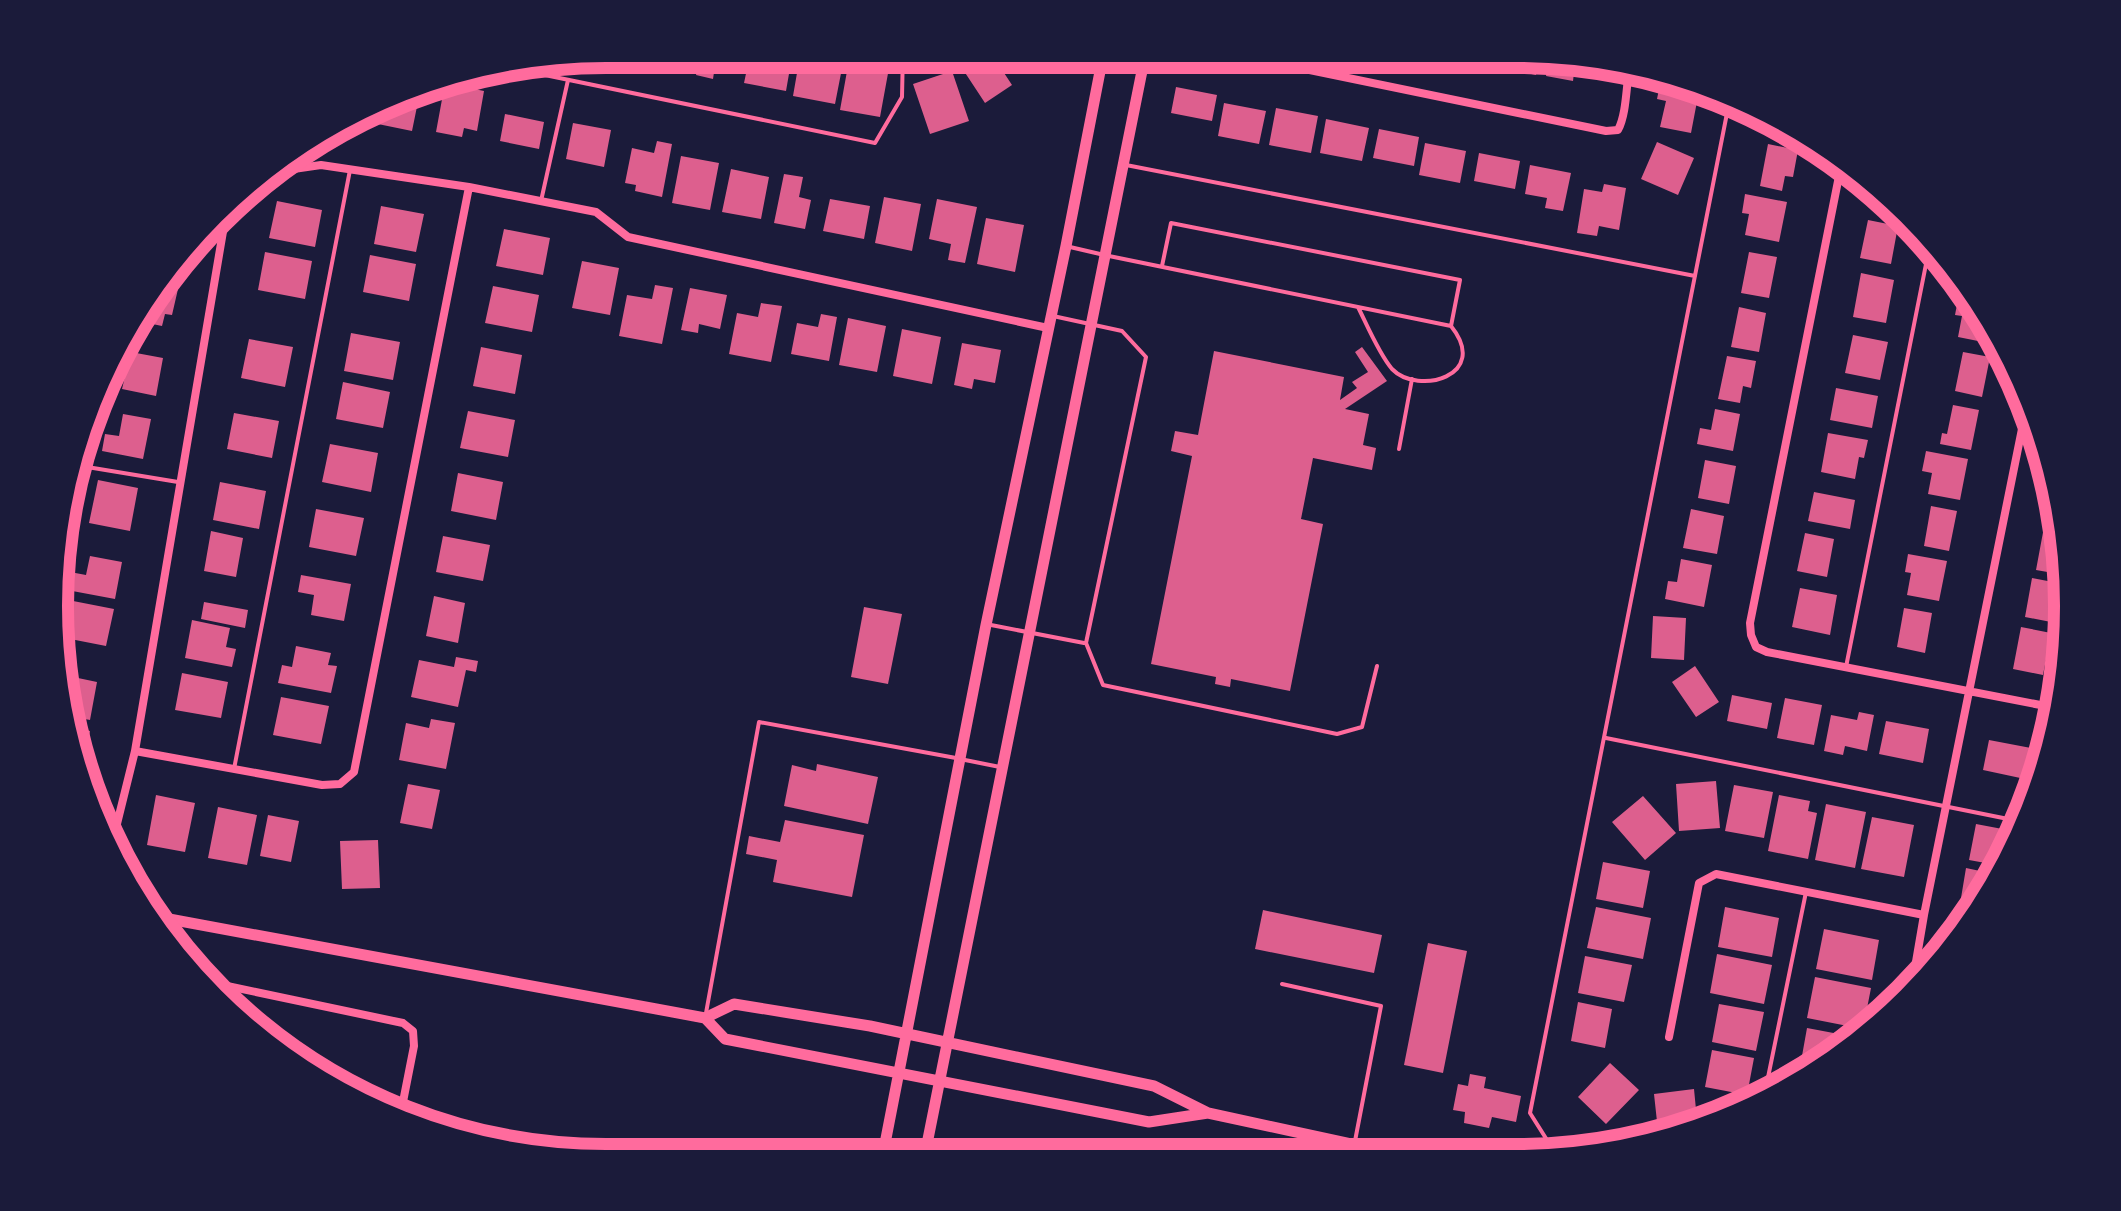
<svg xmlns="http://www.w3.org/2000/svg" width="2121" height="1211" font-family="'Noto Sans',sans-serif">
	<rect width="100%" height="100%" fill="#1b1b3a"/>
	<path fill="#dd5f8e" d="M651,50H669L666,67L648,63Z
		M701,50H742L738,71L715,66L713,79L696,75Z
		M751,50L793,51L786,91L744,83Z
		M801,50L844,58L835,104L793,96Z
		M974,50H989L1012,85L985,103L958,62Z
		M1447,51H1488L1486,64L1446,56Z
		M1497,51H1541L1536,75L1494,66Z
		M1550,51L1592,58L1588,76L1574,73L1573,81L1546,76Z
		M849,60L889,68L880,117L840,110Z
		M952,71L969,121L930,134L913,84Z
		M445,83L484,91L477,131L464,128L462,137L436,132Z
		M1660,84L1699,91L1691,133L1660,127L1666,101L1657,99Z
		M415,86L421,87L412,131L373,123L376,107Z
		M1176,87L1217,95L1212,121L1171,113Z
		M1224,103L1266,111L1259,144L1218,136Z
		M1276,108L1318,116L1311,153L1269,145Z
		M505,114L544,122L539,149L500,141Z
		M1773,116L1794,125L1802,132L1801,141L1770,135Z
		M1326,119L1369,128L1362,161L1320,153Z
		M573,123L611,130L604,167L566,159Z
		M1379,129L1419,137L1414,166L1373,158Z
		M657,141L672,144L662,197L635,191L636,185L625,183L632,148L654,153Z
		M1657,142L1694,158L1678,195L1641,179Z
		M1425,143L1466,151L1460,183L1419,175Z
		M1768,144L1798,150L1793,177L1785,176L1782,191L1760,186Z
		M1479,153L1520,161L1515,189L1474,181Z
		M681,156L719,163L710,210L672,203Z
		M1530,165L1571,173L1563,211L1545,208L1547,198L1525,194Z
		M731,169L769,177L761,219L722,212Z
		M784,174L803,177L799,197L811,200L805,229L774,223Z
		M1604,184L1626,188L1619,230L1599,226L1597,236L1577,233L1584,189L1602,192Z
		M1745,194L1787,202L1779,242L1745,235L1749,214L1742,213Z
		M884,197L921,204L912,251L875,243Z
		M830,199L870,206L864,239L823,231Z
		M937,199L977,207L965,263L948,260L951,244L929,239Z
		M277,201L322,210L315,247L269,238Z
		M381,206L424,214L416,252L374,244Z
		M986,218L1024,225L1015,272L977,264Z
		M1868,220L1898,226L1891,264L1860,258Z
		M504,229L550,238L543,275L496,266Z
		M265,252L312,261L305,299L258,290Z
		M1749,252L1777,257L1769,298L1741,293Z
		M370,255L416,264L409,301L363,292Z
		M582,261L619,268L610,315L572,308Z
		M1861,273L1894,280L1886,323L1853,317Z
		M155,285L178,289L172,315L165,314L162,326L133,320L144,296Z
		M655,285L673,288L662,344L619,336L627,295L652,299Z
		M493,286L539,295L532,332L485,323Z
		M690,288L727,295L720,329L699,324L698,333L681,330Z
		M1959,294L1970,296L1990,336L1988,343L1958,337L1962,316L1955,315Z
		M761,303L782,306L771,362L729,354L737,313L758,317Z
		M1739,307L1766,313L1759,352L1731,347Z
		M821,314L837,317L829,361L791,354L797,323L818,327Z
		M848,318L886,326L877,372L839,365Z
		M902,329L941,337L932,384L893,376Z
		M351,333L400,342L393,380L344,371Z
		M1853,335L1888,342L1880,380L1845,373Z
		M249,339L293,347L285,387L241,378Z
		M962,343L1001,350L995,383L974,379L972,389L954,385Z
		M481,347L522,355L515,394L473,386Z
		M1362,347L1387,381L1345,409L1369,414L1363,445L1376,448L1372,470L1313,458L1301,519L1323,524L1290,691L1231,679L1230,687L1215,684L1216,677L1151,664L1192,456L1171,451L1175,431L1198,435L1214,351L1344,377L1340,400L1357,388L1352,382L1368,372L1355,352Z
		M120,350L163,358L156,396L122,389L127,368L112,366Z
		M1963,352L1990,357L1982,397L1955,391Z
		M1727,356L1756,361L1751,388L1743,386L1740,403L1718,399Z
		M343,382L390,392L383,428L336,419Z
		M1836,388L1878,396L1872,428L1830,420Z
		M1953,405L1979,410L1971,450L1940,444L1942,433L1947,434Z
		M1715,409L1740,414L1733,451L1697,444L1700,428L1711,430Z
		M468,411L515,420L508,457L460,448Z
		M234,413L279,421L272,458L227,449Z
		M123,414L151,419L143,459L102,451L105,434L119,436Z
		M1828,433L1868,440L1864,458L1859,457L1855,479L1821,472Z
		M330,444L378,453L371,492L322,482Z
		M1926,451L1968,459L1960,500L1928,494L1932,473L1922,471Z
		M1705,460L1736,466L1729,504L1698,498Z
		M2051,467H2052L2056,520L2050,519L2053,504L2044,502Z
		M458,473L503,482L496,520L451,511Z
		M98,480L138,488L130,531L89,523Z
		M220,482L266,491L259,529L213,520Z
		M1814,492L1855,500L1850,529L1808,521Z
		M1931,506L1957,511L1949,551L1924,546Z
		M316,509L364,518L356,556L309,547Z
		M1691,509L1724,516L1717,554L1683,548Z
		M2044,527L2057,530L2059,574L2036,570Z
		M211,531L243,538L236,577L204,571Z
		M1805,533L1834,539L1827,577L1797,571Z
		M443,536L490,545L483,581L436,572Z
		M1908,554L1947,561L1939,601L1907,595L1911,573L1905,572Z
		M90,556L122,562L115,599L67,590L70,572L86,575Z
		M1681,559L1712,565L1704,607L1665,599L1668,581L1677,582Z
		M301,575L351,584L344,621L311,615L314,595L298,592Z
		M2032,578L2058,583L2051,622L2025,617Z
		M1800,588L1837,595L1830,635L1792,627Z
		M434,596L465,603L458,643L426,636Z
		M68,600L114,609L106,646L60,637Z
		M204,602L248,610L245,628L201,619Z
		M864,607L902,614L888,684L851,677Z
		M1904,608L1932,613L1925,653L1897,647Z
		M1653,616L1686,618L1684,660L1651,658Z
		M192,620L230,628L226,647L236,649L232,667L185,658Z
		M2021,627L2051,633L2043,675L2013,669Z
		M296,646L331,653L328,665L337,666L331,693L278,683L282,665L292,667Z
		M456,657L478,661L476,672L466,670L458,707L411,697L419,660L454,667Z
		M1695,666L1719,702L1696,717L1672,682Z
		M182,673L228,682L221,718L175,710Z
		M59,674L97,682L90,720L69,716Z
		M1732,695L1772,703L1767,729L1727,721Z
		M281,697L329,706L321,744L273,735Z
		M1785,698L1822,705L1814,745L1777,738Z
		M1859,712L1874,715L1867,751L1845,746L1843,755L1824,751L1831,715L1857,720Z
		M431,719L455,723L446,769L399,760L406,723L429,728Z
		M1886,721L1929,729L1923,763L1879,754Z
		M71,727L90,731L82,773Z
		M1989,740L2031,748L2025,779L1983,770Z
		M817,764L878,777L868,824L784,806L792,765L816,771Z
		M1716,781L1720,828L1679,831L1676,784Z
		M408,784L440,790L432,829L400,823Z
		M1734,785L1773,792L1764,838L1725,831Z
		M156,795L195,803L185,852L147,845Z
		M1779,795L1810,801L1808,811L1817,813L1808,859L1768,851Z
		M1643,796L1676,833L1645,860L1612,822Z
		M1826,804L1866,812L1855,868L1815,860Z
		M218,807L257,815L247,865L208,858Z
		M268,815L299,821L291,862L260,856Z
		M1872,817L1914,825L1904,877L1861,869Z
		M785,820L864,835L852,897L773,882L777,860L746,854L749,836L780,842Z
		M1976,824L2013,831L2002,866L1969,860Z
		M378,840L380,888L342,889L340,841Z
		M1603,862L1650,871L1643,908L1596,899Z
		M1966,868L1999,875L1996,884L1978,907L1960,904Z
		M1596,907L1651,918L1643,959L1587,948Z
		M1725,907L1779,918L1772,957L1718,947Z
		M1263,910L1382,935L1374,973L1255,949Z
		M1824,929L1879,940L1872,980L1816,969Z
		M1428,943L1467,951L1443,1073L1404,1065Z
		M1717,954L1772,965L1764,1004L1710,993Z
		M1585,956L1632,965L1624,1002L1578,993Z
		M1815,977L1871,988L1863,1029L1807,1018Z
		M1578,1002L1612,1009L1605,1048L1571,1041Z
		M1719,1004L1764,1012L1756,1051L1712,1042Z
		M1807,1028L1860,1038L1818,1071L1800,1067Z
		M1712,1050L1754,1058L1747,1095L1705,1087Z
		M1610,1063L1639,1090L1606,1124L1578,1097Z
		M1470,1074L1486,1077L1484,1088L1521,1096L1516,1122L1492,1117L1489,1128L1464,1123L1465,1112L1453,1110L1458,1084L1468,1086Z
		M1694,1089L1698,1130L1659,1140L1654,1094Z"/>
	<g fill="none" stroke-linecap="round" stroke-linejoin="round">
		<path stroke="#ff6b9d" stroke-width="4" d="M496,68L540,74L875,143L902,97L903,50
			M1126,165L1695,276
			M541,201L568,80
			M1070,247L1100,254
			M1109,256L1451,326L1460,280L1171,223L1162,266
			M1358,307C1367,325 1379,354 1392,369C1418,396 1491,376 1451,326
			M1053,316L1122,331L1146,357L1086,643L1103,685L1337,734L1362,727L1377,666
			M1399,449L1412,379
			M69,464L178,482
			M991,625L1084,643
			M1846,667L1930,244
			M1606,738L2018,821
			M965,760L1000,767
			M234,769L350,170
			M1282,984L1381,1006L1355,1141
			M706,1013L759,722L956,758
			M1764,1097L1806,892
			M1609,1151L1547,1140L1530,1113L1730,98"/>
		<path stroke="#ff6b9d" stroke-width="8" d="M1217,51L1606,131L1618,130C1627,113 1626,84 1630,64
			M1841,166L1750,623L1751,635L1756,647L1767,652L2056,708
			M259,174L321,165L469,187L596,212L628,237L1048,328
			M135,751L322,785L340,784L354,772L469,187
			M111,848L135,751L227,208
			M199,980L403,1023L413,1031L414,1046L400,1117
			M1910,997L1924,915L2026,409
			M1669,1037L1699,883L1716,874L1924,915"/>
		<path stroke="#ff6b9d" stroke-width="11" d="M153,916L705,1018L725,1039L1149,1122L1208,1113
			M705,1018L734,1004L870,1026L1154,1086L1208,1113L1411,1157
			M882,1159L986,625L1066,246L1104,51
			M924,1159L1146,51"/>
	</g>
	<path d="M0 0H2121V1211H0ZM606 68H1516A538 538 0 0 1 2054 606V606A538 538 0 0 1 1516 1144H606A538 538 0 0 1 68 606V606A538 538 0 0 1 606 68Z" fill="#1b1b3a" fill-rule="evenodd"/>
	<path fill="none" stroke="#ff6b9d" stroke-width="12" d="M606 68H1516A538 538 0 0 1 2054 606V606A538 538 0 0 1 1516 1144H606A538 538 0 0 1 68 606V606A538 538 0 0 1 606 68Z"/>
</svg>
